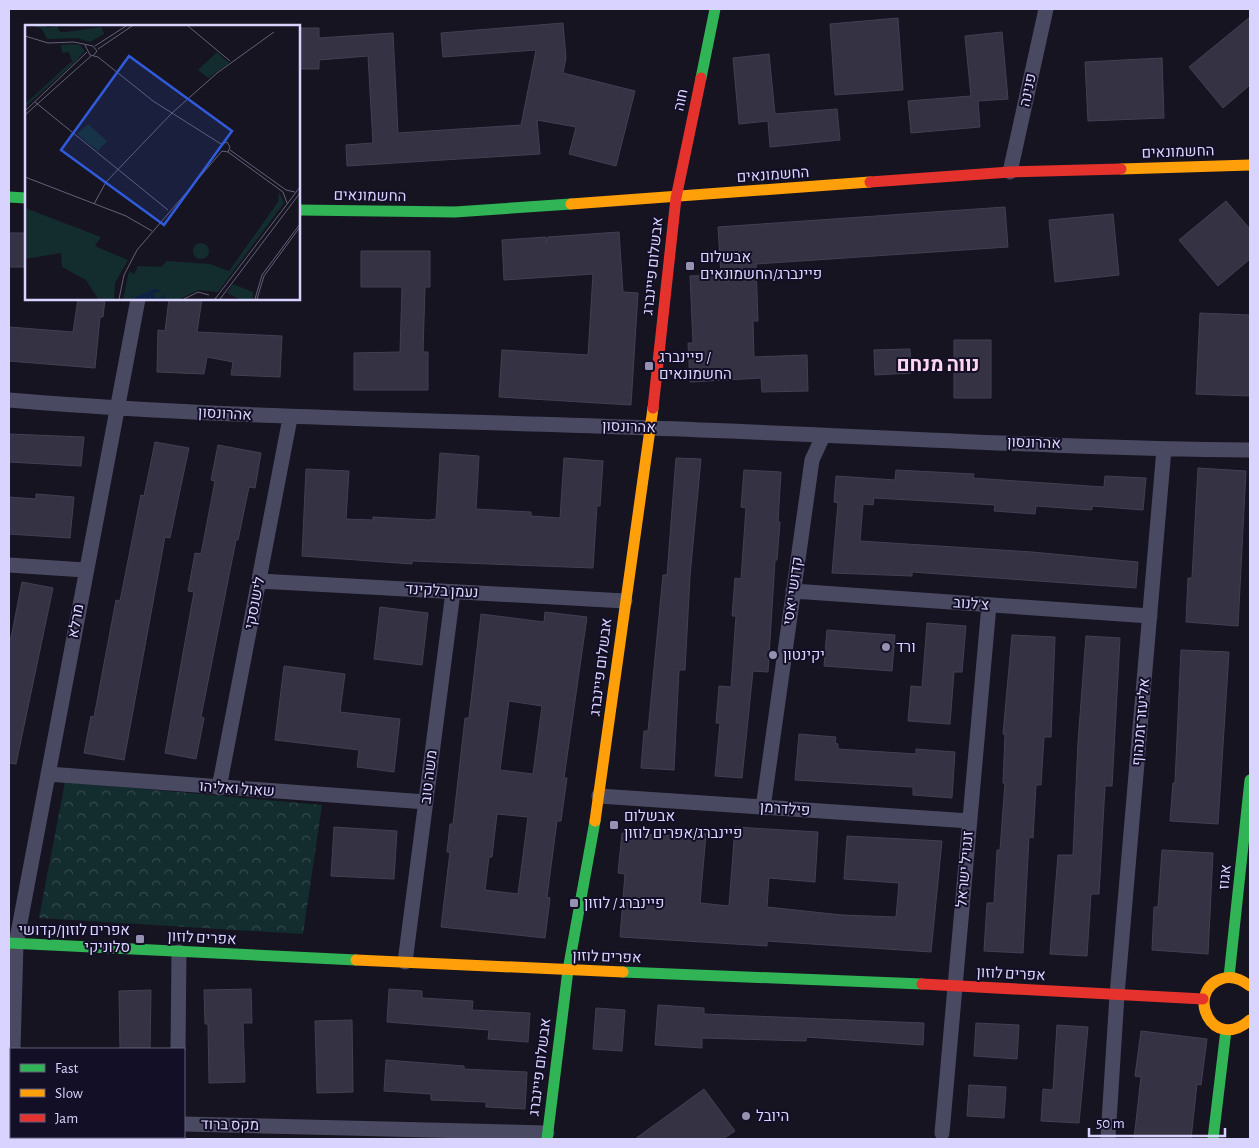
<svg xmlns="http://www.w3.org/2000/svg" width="1259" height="1148" font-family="'Alegreya Sans',Heebo,sans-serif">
	<defs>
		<pattern id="park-crowns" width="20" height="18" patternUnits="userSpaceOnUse" patternTransform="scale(1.25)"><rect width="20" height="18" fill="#132c2d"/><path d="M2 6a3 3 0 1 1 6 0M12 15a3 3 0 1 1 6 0" fill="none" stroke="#354a4c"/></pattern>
	</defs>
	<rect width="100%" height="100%" fill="#161421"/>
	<path fill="url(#park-crowns)" d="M65,782L322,805L303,934L39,918Z"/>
	<path fill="#343243" stroke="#433f54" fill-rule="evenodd" d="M1250,17V85L1223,108L1189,67Z
		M898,18L903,90L835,95L830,24Z
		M563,23L566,58L563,73L635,91L616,166L569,154L576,127L537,120L540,154L347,166L346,145L373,143L368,56L319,60V69H299V28H319V38L393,33L398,133L521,125L536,50L443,57L441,33Z
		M1002,32L1008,99L978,101L980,127L911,133L908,101L971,96L965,36Z
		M769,54L775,114L837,109L840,140L770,147L768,121L739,124L733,58Z
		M1162,58L1164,118L1088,121L1085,62Z
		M1226,201L1250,229V259L1218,286L1179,240Z
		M1005,207L1008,247L756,264L758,321H753L754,357L807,355L808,391L762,392L761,378L690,382L688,343H693L690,276L721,275L718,227Z
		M1113,214L1119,275L1055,282L1049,220Z
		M619,232L623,292L638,293L631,405L499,397L502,350L588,355L593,274L504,280L502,240L546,237V243L548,237Z
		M9,233H26V267H9Z
		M361,251H430V287H425L423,352H428V390H354V353L400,352L402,287H361Z
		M78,299H105L103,317H100L95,368L9,361V327L73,332Z
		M169,299H202L197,332L282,336L280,377L231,375L233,362L207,357L204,374L157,372L158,330L165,331Z
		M1200,313L1250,315V396L1196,394Z
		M954,340H991V398H954Z
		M910,349L911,373L875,375L874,350Z
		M9,434L84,437L81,466L9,462Z
		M155,442L189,448L170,538L165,537L124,760L84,753L91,716L94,717L116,600L120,601L141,495L144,496Z
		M218,445L261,453L255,488L249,487L238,540H236L201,717L204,718L196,759L165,753L194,592L188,591L195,553L201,554L215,481L211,480Z
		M440,453L479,456L476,509L531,512V516L560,518L564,458L603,461L600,506H597L593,568L412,561V564L302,556L306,469L349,471L346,519L373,520V517L429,520L436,519Z
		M676,458L701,459L690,576L685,670H679L674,770L641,768L644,731H648L663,575H667Z
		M1198,468L1246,471L1238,626L1186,622L1188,578H1192Z
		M744,470L781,472L778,522H780L777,560H775L768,672L753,671L742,778L715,776L720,723H716L719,686L731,687L736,616H732L735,578L741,579L746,508L741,507Z
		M896,470L974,474L973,478L1104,487L1105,476L1146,478L1143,510L1092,506V510L1036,506L1035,514L994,511L995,505L929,501L874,498L873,505L863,504L860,541L1032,552L1138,562L1136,588L912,572V576L832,573L838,503L834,502L836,476L895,480Z
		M36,494L74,497L70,538L9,534V497L36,499Z
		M22,582L53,588L16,764L9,763V637L11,638Z
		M380,607L428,613L422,665L374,659Z
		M545,612L587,617L564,778H567L561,821H557L547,897L550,898L545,938L441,927L450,852H447L450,824H453L465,718H469L481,614L544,622ZM509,701L542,706L533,774L500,770ZM497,814L528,817L518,894L485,890L489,857H492Z
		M927,623L966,626L962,672H954L950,724L908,721L911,686L922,687Z
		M827,630L895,635L892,671L824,666Z
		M1012,635L1055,637L1051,737H1044L1041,785H1036L1033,838L1029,837L1023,953L984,951L987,903H994L997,850H1000L1005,783H1003L1005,734H1003Z
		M1086,636L1120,638L1112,786H1105L1099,894H1091L1087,956L1050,954L1058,855H1073L1078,742Z
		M1181,650L1229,652L1218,824L1170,821L1173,783H1175Z
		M284,666L345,674L340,712L400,719L394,772L357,767L359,750L275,740Z
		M799,734L836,737L835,743L838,744V749L916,754V749L955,752L952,798L913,795V787L795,780Z
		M334,827L397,831L394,879L331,876Z
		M735,827L818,832L815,882L769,878L767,907L842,915L896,917L899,883L844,879L847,836L942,841L931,952L767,941V946L620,937L625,874L618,873L622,833L678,836V832L706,834L700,903L729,906Z
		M1162,850L1213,853L1208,954L1152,950L1154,907H1158Z
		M251,989L252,1023H243L245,1082L209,1083L208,1024H205L204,990Z
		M389,989L422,991V998L473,1001L472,1010L530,1013L528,1042L488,1039L489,1030L387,1022Z
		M151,990L150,1049H120L119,991Z
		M658,1005L704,1008V1014L924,1023L923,1045L806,1037V1041L702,1038V1048L655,1045Z
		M596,1008L625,1010L622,1051L593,1049Z
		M352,1020L353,1092L317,1093L315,1021Z
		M976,1023L1019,1025L1017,1059L974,1056Z
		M1057,1025L1088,1027L1079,1123L1041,1121L1043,1089L1053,1090Z
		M1141,1031L1207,1039L1201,1085L1197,1084L1191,1139H1134L1141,1077L1135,1076Z
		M386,1060L464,1066V1069L527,1072L525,1109L486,1107V1102L431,1100V1094L384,1091Z
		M969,1085L1006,1087L1004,1118L967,1116Z
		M704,1089L735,1131L723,1139H635Z"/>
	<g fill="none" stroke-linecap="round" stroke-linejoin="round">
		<path stroke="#4a4962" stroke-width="15" d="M1010,172L1046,9
			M9,400C223,418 437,420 651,428C851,435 1050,448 1250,450
			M9,565L85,570
			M259,581L625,601
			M793,591L1150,616
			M48,774L426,802
			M219,788L290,418
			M599,796L970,821
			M763,808L812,460L823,436
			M405,962L453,592
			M13,1049L16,944L138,299
			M178,1049L179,952
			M184,1124L547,1133
			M942,1133L989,605
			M178,1137V1139
			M1108,1137L1117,995L1164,449
			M10,1139L11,1090"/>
		<path stroke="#30b455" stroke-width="11" d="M701,78L715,9
			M9,197L26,198
			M299,210L455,212L571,204
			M9,943L356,960
			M623,972L922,984
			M1229,977L1250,780
			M547,1139L568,970L595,821
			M1213,1139L1226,1030"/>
		<path stroke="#ff9f0a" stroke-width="11" d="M1121,169L1250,165
			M571,204L870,182
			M595,821L653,408
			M356,960L623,972
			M1250,986C1241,979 1232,975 1221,979C1185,992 1212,1053 1250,1020"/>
		<path stroke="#e5322d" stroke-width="11" d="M870,182L1010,172L1121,169
			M653,408L676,198L701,78
			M922,984L1203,999"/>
	</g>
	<g fill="#9591b1" stroke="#130f26" stroke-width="2">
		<rect x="685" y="261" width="10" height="10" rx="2.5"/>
		<rect x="644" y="361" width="10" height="10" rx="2.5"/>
		<circle cx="886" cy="647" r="5"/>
		<circle cx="773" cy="655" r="5"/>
		<rect x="609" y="820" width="10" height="10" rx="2.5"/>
		<rect x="569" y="898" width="10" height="10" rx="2.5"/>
		<rect x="135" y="934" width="10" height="10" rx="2.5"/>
		<circle cx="746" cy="1116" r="5"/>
	</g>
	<g text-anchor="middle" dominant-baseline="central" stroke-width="4" stroke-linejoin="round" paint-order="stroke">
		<g font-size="15" fill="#d9d4ff" stroke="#130f26">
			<text transform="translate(1028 90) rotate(-78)">פנינה</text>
			<text transform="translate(681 100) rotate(-78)">חוה</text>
			<text transform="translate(1178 152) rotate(-2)">החשמונאים</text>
			<text transform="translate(773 175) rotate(-4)">החשמונאים</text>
			<text transform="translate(370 196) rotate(1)">החשמונאים</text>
			<text transform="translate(653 266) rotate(-84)">אבשלום פיינברג</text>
			<text transform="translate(225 414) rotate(3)">אהרונסון</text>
			<text transform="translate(629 427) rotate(2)">אהרונסון</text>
			<text transform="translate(1034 443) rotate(2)">אהרונסון</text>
			<text transform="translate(442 591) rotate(3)">נעמן בלקינד</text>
			<text transform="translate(793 591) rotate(-82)">קדושי יאסי</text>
			<text transform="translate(255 603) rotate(-79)">לישנסקי</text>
			<text transform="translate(971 604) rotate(4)">צ'לנוב</text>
			<text transform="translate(76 621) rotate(-80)">מרלא</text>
			<text transform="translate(601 667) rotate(-83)">אבשלום פיינברג</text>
			<text transform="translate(1141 722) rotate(-85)">אליעזר זמנהוף</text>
			<text transform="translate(429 777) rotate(-83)">משה טוב</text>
			<text transform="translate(237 789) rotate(4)">שאול ואליהו</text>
			<text transform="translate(785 809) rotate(4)">פילדרמן</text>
			<text transform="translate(965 869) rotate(-85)">זנגויל ישראל</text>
			<text transform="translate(1225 877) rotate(-84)">אגוז</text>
			<text transform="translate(202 938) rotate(3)">אפרים לוזון</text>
			<text transform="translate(607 957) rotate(2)">אפרים לוזון</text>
			<text transform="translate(1011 974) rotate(3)">אפרים לוזון</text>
			<text transform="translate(540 1067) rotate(-83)">אבשלום פיינברג</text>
			<text transform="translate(230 1125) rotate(1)">מקס ברוד</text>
		</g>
		<g font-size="15" fill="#d9d4ff" stroke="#130f26" text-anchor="start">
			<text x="700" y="257">אבשלום<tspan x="700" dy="17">פיינברג/החשמונאים</tspan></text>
			<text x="659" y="357">פיינברג /<tspan x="659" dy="17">החשמונאים</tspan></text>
			<text x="896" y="647">ורד</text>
			<text x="783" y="655">יקינטון</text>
			<text x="624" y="816">אבשלום<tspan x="624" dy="17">פיינברג/אפרים לוזון</tspan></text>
			<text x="584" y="903">פיינברג / לוזון</text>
			<text x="130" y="930" text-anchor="end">אפרים לוזון/קדושי<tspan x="130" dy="17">סלוניקי</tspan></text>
			<text x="756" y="1116">היובל</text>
		</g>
		<g font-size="20" font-weight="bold" fill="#ffd6f0" stroke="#130f26">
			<text x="938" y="365">נווה מנחם</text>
		</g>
	</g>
	<g transform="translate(25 25)">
		<rect width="275" height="275" fill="#161421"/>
		<path d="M47,19L55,20L60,26L48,39L44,27L37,28L36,20Z" fill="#132c2d"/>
		<path d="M9,1H22V3L32,1L35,7H41L76,2L79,9L65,17L52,13L22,14L17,4ZM192,27L204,38L183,53L173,45ZM46,37L48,39L0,82V79ZM63,99L82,116L73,126L52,109ZM254,167L259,178L193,267L173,265L155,274H98L104,246L109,249L113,241L136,242L142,236L185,239L204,246L253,177ZM0,183L76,212L70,221L103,235L90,258L89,274H73L61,255L37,242L36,228L0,234ZM208,259L228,267V274H214L202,268Z" fill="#132c2d"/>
		<path d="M168 226a8 8 0 1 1 16 0a8 8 0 1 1-16 0Z" fill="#132c2d"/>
		<path d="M128,264L137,266L128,268L129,272L136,273L140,268V274H107Z" fill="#0d2144"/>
		<path fill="none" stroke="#64617a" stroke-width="1" d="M163,1L205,36M0,11L23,18L49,17L68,21L72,26L68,31M60,20L65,30L73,32L128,76L196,119M70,21L101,1M73,24L107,1M10,77L143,185M0,86L62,27M0,90L66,31M196,119L202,117L205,122L203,127L197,126M205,125L261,165L270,167M203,127L258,167L262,178M0,152L101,191L127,206M69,179L81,157L147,88L192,48L249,7M94,274L99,250L112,225L197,126M159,274L173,267L184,270M190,274L275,162M195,274L275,168M230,274L237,250L275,199M232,274L239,251L275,202"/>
		<path fill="#305bdc" fill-opacity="0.15" stroke="#305bdc" stroke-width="2.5" d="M104,31L207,106L139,200L36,125Z"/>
		<rect width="275" height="275" fill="none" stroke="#d9d4ff" stroke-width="2.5"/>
	</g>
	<rect width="1259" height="1148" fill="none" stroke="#d9d4ff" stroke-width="20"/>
	<rect x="10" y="1048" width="175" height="90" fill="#130f26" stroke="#625e7d"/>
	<rect x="20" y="1064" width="25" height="8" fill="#30b455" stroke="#625e7d"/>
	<text x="55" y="1073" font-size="15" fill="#d9d4ff">Fast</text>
	<rect x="20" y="1089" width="25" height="8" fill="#ff9f0a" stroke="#625e7d"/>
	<text x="55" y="1098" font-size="15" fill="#d9d4ff">Slow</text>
	<rect x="20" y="1114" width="25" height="8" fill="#e5322d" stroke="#625e7d"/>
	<text x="55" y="1123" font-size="15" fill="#d9d4ff">Jam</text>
	<path d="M1089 1128v8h136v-8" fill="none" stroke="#d9d4ff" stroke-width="2.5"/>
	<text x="1096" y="1128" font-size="15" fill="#d9d4ff" stroke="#130f26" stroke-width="4" paint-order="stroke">50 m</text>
</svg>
